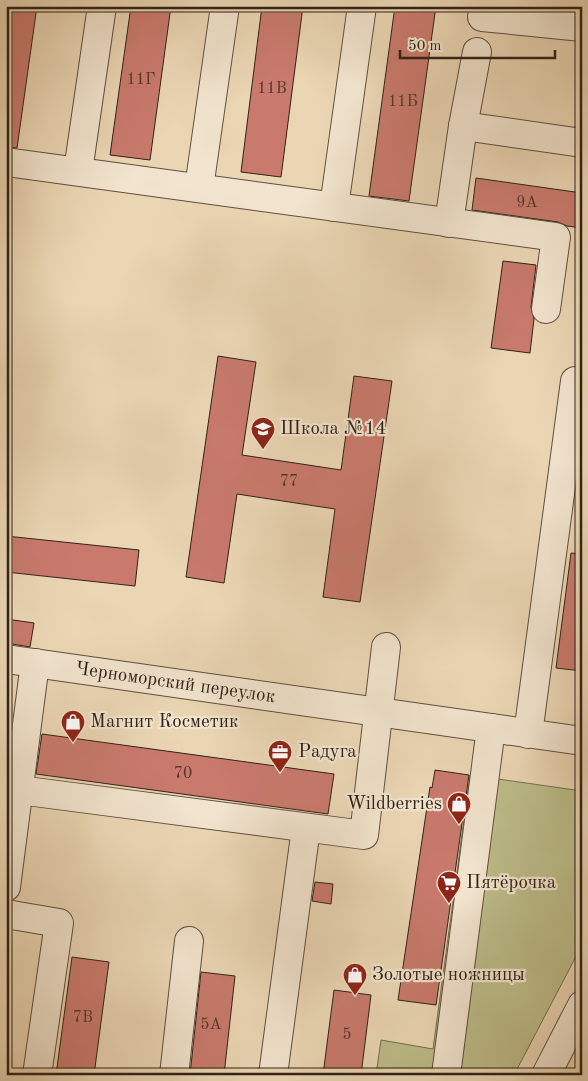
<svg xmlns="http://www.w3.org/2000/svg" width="588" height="1081" font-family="'Old Standard TT',serif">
	<rect width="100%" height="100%" fill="#ebd6b4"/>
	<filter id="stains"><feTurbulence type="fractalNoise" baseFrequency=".004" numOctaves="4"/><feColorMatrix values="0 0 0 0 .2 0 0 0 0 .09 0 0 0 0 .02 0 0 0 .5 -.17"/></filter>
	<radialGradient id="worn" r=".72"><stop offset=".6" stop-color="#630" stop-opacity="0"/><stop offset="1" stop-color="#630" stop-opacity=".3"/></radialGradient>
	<path fill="#bcbc89" stroke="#766f50" d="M470,775L582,791V945L514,1075H376L381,1040L433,1049Z"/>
	<path fill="#c97a6d" stroke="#302217" d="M6,6H37L17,148L6,147Z
		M131,6H171L150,160L110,155Z
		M262,6H303L281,177L241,172Z
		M395,6H436L409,201L369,196Z
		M476,178L582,193V228L567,226L558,222L472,210Z
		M503,261L536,265L531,307L534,319L530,353L491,348Z
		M218,356L256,362L242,455L341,470L354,376L392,381L360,602L323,597L335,509L237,494L224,583L186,577Z
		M6,536L139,550L135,586L6,572Z
		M571,553L582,554V671L556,668Z
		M6,619L34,623L30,647L6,643Z
		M42,734L334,774L328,814L36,774Z
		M435,770L469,775L436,1005L398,1000L430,787L432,788Z
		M315,882L333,884L331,904L312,901Z
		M72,957L109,962L94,1075H56Z
		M201,972L235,976L224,1075H190Z
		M334,990L371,995L361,1075H323Z"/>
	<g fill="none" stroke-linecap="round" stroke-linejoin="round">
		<defs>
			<g id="minor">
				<path d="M482,17L582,27"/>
				<path d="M463,126L477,52"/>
				<path d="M6,162L556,237L546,309"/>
				<path d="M78,171L102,6"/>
				<path d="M199,188L225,6"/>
				<path d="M334,207L362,6"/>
				<path d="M449,223L463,126L582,143"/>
				<path id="s1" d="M6,659L582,741"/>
				<path d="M528,734L575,381"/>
				<path d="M19,790L364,835L386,647"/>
				<path d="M6,887L35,663"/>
				<path d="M6,914L59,923L37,1075"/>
				<path d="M174,1075L189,941"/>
				<path d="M273,1075L306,828"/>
				<path d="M446,1075L491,728"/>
				<path d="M546,1075L582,1005"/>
			</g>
		</defs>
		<use href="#minor" stroke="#5f4f3e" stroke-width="30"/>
		<use href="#minor" stroke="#f2e4ce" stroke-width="28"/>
	</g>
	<defs>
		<symbol id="school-pin" viewBox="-11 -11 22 30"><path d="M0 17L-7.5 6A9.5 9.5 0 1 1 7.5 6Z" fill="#8f2418" stroke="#f2e4ce"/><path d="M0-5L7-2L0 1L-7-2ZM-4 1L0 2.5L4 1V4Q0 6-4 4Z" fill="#fff"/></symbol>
		<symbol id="shop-pin" viewBox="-11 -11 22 30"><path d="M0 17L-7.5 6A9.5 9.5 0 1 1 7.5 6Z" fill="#8f2418" stroke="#f2e4ce"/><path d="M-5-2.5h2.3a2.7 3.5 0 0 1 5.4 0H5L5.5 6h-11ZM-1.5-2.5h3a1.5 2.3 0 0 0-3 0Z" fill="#fff"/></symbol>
		<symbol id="office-pin" viewBox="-11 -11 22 30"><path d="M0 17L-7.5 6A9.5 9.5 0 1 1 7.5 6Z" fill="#8f2418" stroke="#f2e4ce"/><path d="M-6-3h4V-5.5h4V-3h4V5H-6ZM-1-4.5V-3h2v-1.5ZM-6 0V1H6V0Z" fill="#fff"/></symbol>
		<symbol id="supermarket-pin" viewBox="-11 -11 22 30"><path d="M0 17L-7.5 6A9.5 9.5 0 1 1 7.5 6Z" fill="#8f2418" stroke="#f2e4ce"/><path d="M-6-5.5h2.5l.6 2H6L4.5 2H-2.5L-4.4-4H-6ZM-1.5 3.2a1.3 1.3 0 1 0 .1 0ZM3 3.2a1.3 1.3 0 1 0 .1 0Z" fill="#fff"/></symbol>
	</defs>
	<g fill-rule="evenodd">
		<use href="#school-pin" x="249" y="415" width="28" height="38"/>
		<use href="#shop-pin" x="59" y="708" width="28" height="38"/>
		<use href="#office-pin" x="266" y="738" width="28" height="38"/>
		<use href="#shop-pin" x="445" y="790" width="28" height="38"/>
		<use href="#supermarket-pin" x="435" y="869" width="28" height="38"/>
		<use href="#shop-pin" x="341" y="961" width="28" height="38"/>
	</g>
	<g text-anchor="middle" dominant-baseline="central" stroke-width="4.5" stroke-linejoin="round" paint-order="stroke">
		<g font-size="16" fill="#56382c">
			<text x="141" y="80">11Г</text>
			<text x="272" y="89">11В</text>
			<text x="403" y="102">11Б</text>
			<text x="527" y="203">9А</text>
			<text x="289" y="482">77</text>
			<text x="183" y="774">70</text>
			<text x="83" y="1018">7В</text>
			<text x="211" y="1025">5А</text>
			<text x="347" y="1035">5</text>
		</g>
		<g font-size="19" fill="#302217" stroke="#f2e4ce" text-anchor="start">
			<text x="280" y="429">Школа №14</text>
			<text x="90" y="722">Магнит Косметик</text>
			<text x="298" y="752">Радуга</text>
			<text x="442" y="804" text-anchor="end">Wildberries</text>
			<text x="466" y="883">Пятёрочка</text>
			<text x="372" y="975">Золотые ножницы</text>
		</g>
		<g font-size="19" fill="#302217" stroke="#f2e4ce">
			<text stroke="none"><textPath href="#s1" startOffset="171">Черноморский переулок</textPath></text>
		</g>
	</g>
	<rect width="588" height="1081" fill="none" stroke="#ebd6b4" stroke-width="25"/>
	<rect x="8" y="8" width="573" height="1066" fill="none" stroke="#302217" stroke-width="2.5"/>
	<rect x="12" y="12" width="563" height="1056" fill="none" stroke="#302217"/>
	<path d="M400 50v8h155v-8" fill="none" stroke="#302217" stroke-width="2.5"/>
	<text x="408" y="50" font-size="15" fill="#302217" stroke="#f2e4ce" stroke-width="4" paint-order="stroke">50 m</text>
	<rect width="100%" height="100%" filter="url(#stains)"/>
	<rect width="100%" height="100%" fill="url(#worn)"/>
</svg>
